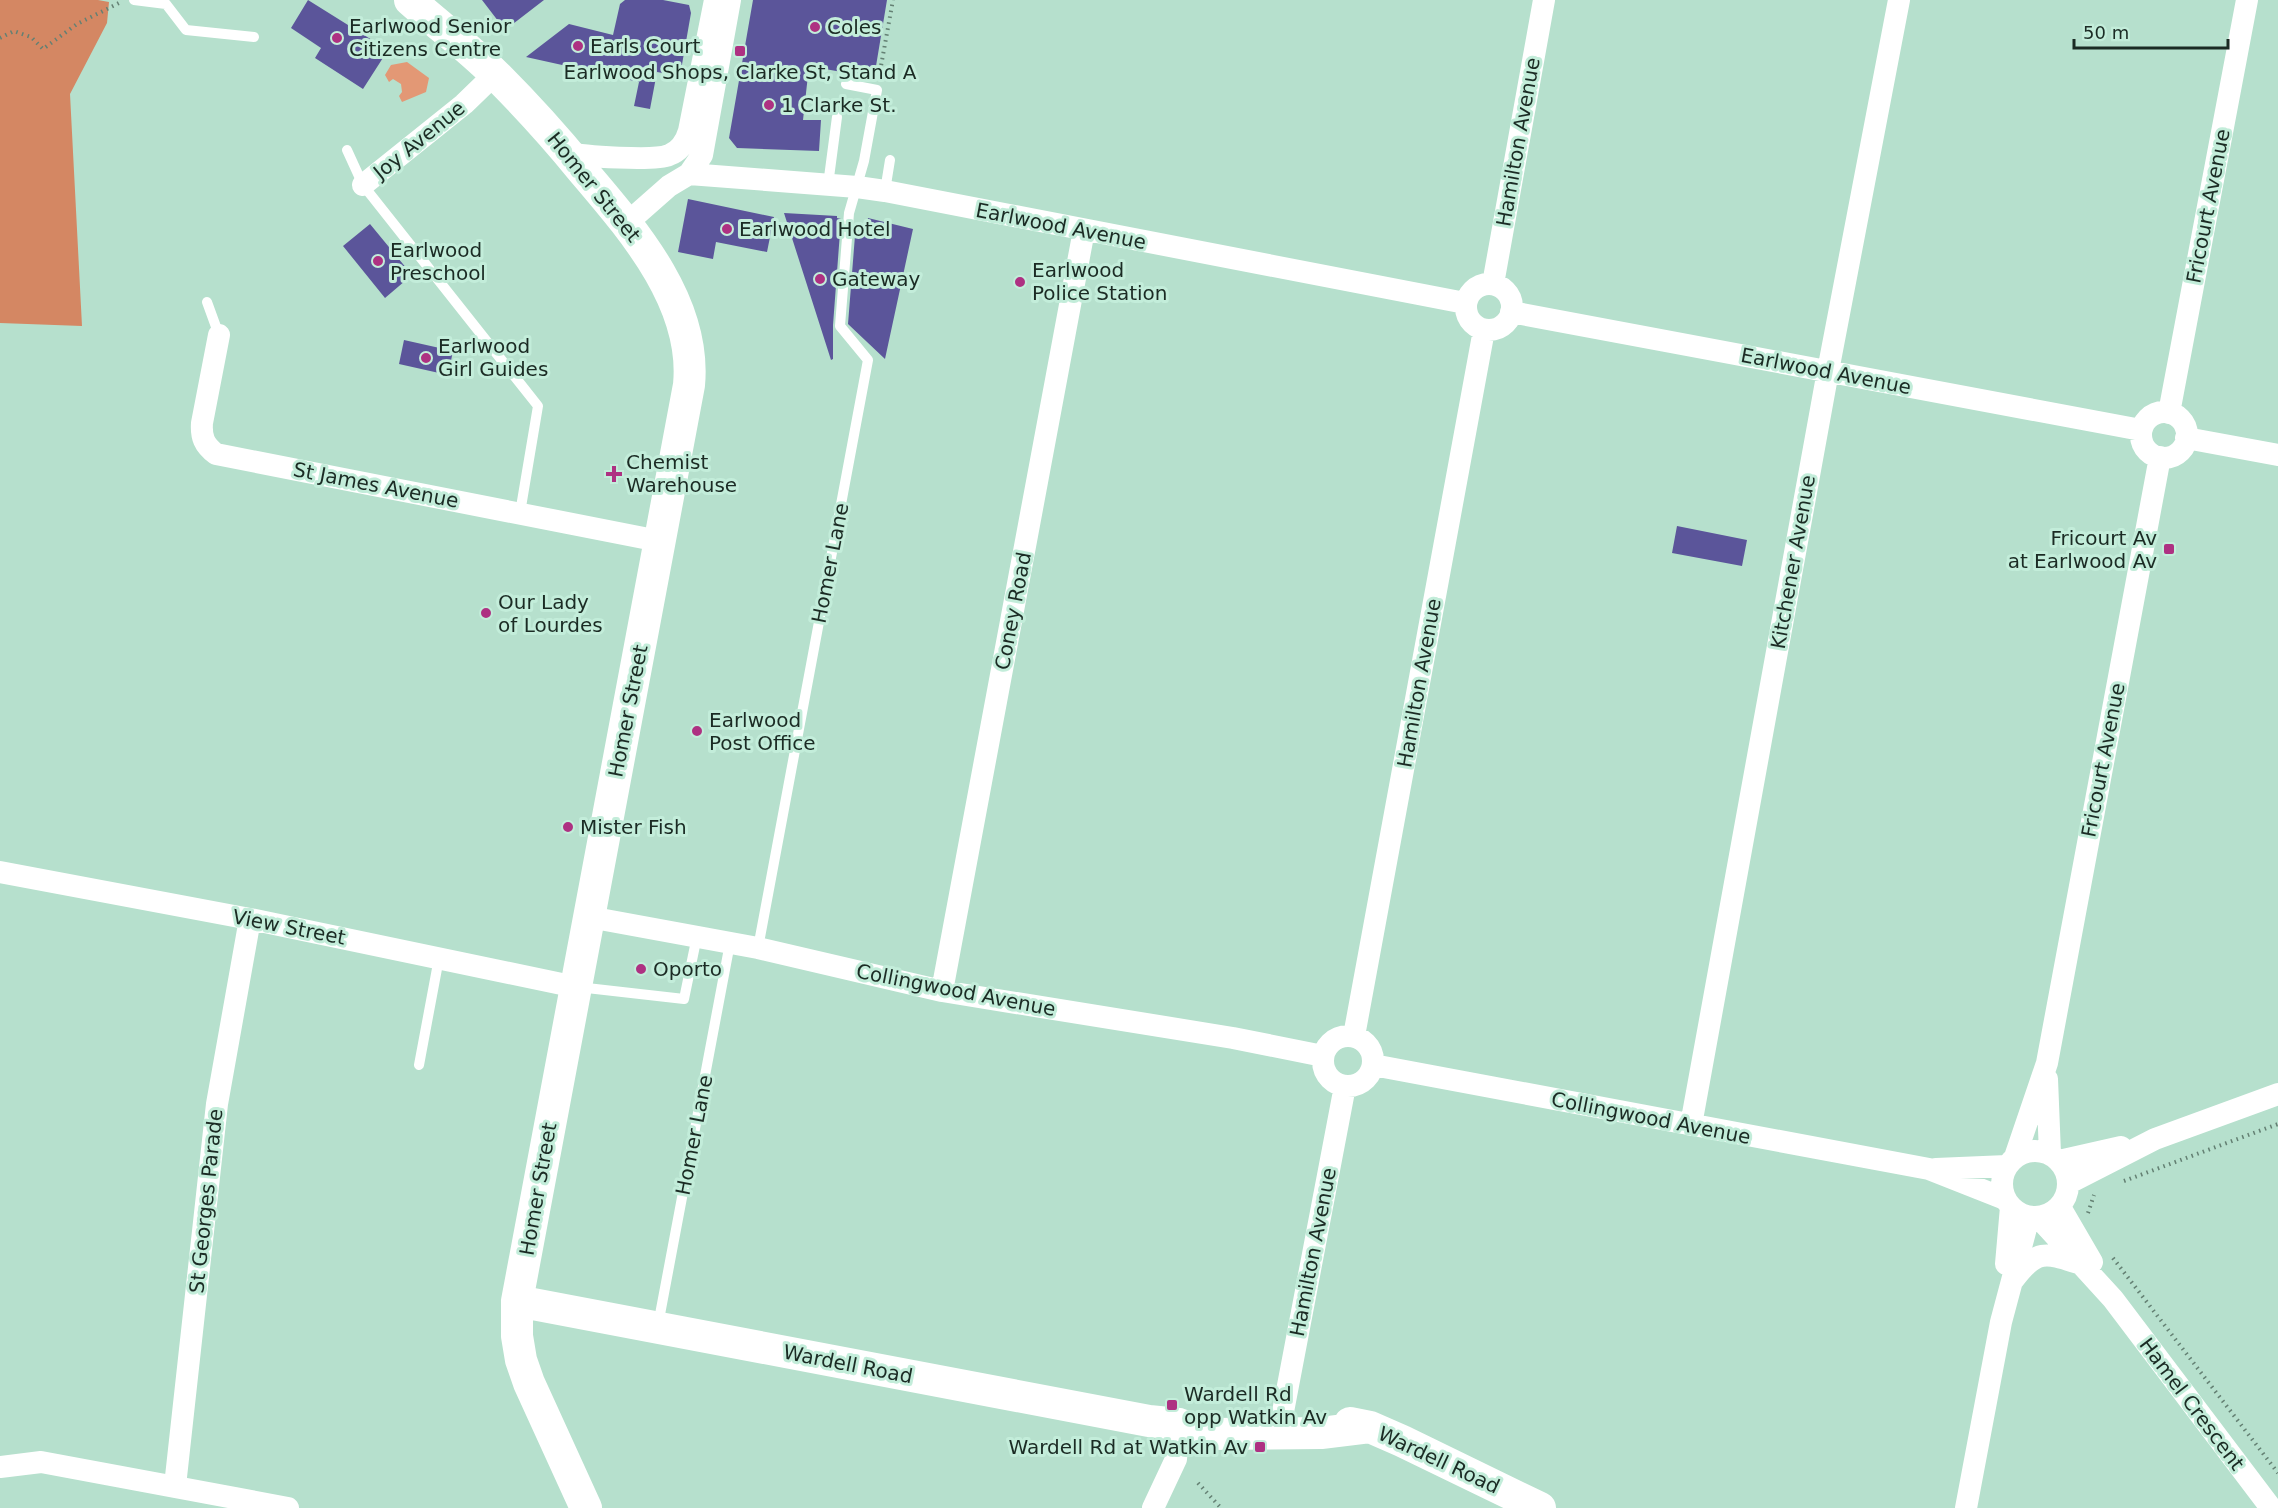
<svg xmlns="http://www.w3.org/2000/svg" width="2278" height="1508" font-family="'DejaVu Sans',sans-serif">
	<rect width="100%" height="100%" fill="#b6e0cd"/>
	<path fill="#e39875" d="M407,62L429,78L426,92L402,102L399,96L402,92L401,84L393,79L389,82L385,75L391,65Z"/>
	<path fill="#d48763" d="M0,0H98L109,2L107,23L70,94L82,326L0,323Z"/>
	<path fill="#5b559a" d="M308,0L388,50L363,89L315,58L321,48L291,28Z
		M482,0H544L505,30Z
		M625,0H663L689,5L691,13L680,76L657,72L650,109L634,106L639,82L526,57L569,24L613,35L620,4Z
		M753,0H887L874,78L809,66L803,120H821L819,151L737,148L729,138Z
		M688,199L774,217L767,252L716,242L713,259L678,252Z
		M784,213L837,216V218L841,219L833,325V359L831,360Z
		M868,218L913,229L885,359L848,324L856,223L867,225Z
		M370,224L412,275L385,298L343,246Z
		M404,340L453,351L448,375L399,364Z
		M1677,526L1747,540L1742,566L1672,553Z"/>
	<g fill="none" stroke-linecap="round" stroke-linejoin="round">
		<path stroke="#648073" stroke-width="4" stroke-dasharray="1.5 4.5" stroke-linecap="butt" d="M0,38L14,31L31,37L43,49L77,24L121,2
			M879,77L893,0
			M2124,1181L2278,1124
			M2088,1213L2094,1195
			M2113,1258L2278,1473
			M1198,1483L1221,1508"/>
		<path stroke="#fff" stroke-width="10" d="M134,0L166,4L186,30L254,37
			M347,150L363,185L538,406L520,513
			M828,185L837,117
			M885,191L890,160
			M207,302L219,335
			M758,948L868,360L840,326L849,213L864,161L877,90L846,84
			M578,987L684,999L697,936
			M419,1065L439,958
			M658,1325L730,943"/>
		<path stroke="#fff" stroke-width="22" d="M567,152C582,157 656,161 669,155C680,151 686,141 689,131L715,0
			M689,174L857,187L885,191L1465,303
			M363,185L464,104L495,74
			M627,223L669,186L689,174L702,155L730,0
			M1466 307a23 23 0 1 1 46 0a23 23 0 1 1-46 0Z
			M1493,284L1544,0
			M1511,312L2141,430
			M219,335L202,423C201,437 204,445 216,454L659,541
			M2141 435a23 23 0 1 1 46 0a23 23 0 1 1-46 0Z
			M2169,413L2247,0
			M2186,438L2278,455
			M0,872L250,919L576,987
			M589,917L758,948L942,991L1233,1038L1323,1056
			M942,991L1084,230
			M1323 1061a25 25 0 1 1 50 0a25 25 0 1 1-50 0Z
			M1354,1036L1484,330
			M1373,1065L1929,1169L2005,1199
			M2047,1079L2050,1154
			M1691,1125L1828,371L1899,0
			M2002 1184a33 33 0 1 1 66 0a33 33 0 1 1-66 0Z
			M2015,1157L2047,1063L2160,457
			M2059,1161L2121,1147
			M1936,1169L2007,1166
			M2069,1183L2155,1139L2278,1094
			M2060,1207L2092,1262
			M2039,1218L2113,1299L2271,1508
			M2006,1264L2011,1207
			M2014,1279C2037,1248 2047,1253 2081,1264
			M1282,1417L1345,1086
			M0,1467L41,1462L288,1508
			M175,1486L217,1104L250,919
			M1153,1508L1176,1459L1179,1424
			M1966,1508L2001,1322L2029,1217"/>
		<path stroke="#fff" stroke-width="32" d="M410,0C438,25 469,48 496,75C526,105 555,137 582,170C632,229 697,302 689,385L517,1301V1336L521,1360L529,1383L586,1508
			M517,1301L1149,1421L1179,1424L1207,1434L1321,1433L1370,1427
			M1350,1423L1370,1427L1402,1441L1540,1508"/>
	</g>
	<g fill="#ae3182" stroke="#c3edda" stroke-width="2">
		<circle cx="815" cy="27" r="6"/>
		<circle cx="337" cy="38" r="6"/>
		<circle cx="578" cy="46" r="6"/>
		<rect x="734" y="45" width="12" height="12" rx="3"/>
		<circle cx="769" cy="105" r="6"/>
		<circle cx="727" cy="229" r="6"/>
		<circle cx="378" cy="261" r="6"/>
		<circle cx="820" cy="279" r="6"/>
		<circle cx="1020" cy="282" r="6"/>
		<circle cx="426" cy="358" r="6"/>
		<path d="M611 465h6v6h6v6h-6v6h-6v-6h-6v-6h6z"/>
		<rect x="2163" y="543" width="12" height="12" rx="3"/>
		<circle cx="486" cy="613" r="6"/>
		<circle cx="697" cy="731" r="6"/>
		<circle cx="568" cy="827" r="6"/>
		<circle cx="641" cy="969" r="6"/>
		<rect x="1166" y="1399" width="12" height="12" rx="3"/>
		<rect x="1254" y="1441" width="12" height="12" rx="3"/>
	</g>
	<g text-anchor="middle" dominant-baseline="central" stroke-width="6" stroke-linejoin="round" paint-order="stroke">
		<g font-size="20" fill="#1b2b24" stroke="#c3edda" text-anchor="start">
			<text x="349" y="26">Earlwood Senior<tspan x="349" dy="23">Citizens Centre</tspan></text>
			<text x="827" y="27">Coles</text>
			<text x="590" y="46">Earls Court</text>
			<text x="740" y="72" text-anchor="middle">Earlwood Shops, Clarke St, Stand A</text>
			<text x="781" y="105">1 Clarke St.</text>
			<text x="739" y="229">Earlwood Hotel</text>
			<text x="390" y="250">Earlwood<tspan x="390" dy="23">Preschool</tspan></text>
			<text x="1032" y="270">Earlwood<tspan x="1032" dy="23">Police Station</tspan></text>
			<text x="832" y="279">Gateway</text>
			<text x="438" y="346">Earlwood<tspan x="438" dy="23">Girl Guides</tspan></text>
			<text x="626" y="462">Chemist<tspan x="626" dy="23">Warehouse</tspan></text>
			<text x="2157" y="538" text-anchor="end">Fricourt Av<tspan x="2157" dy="23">at Earlwood Av</tspan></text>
			<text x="498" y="602">Our Lady<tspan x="498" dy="23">of Lourdes</tspan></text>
			<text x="709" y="720">Earlwood<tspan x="709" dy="23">Post Office</tspan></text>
			<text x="580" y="827">Mister Fish</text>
			<text x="653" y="969">Oporto</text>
			<text x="1184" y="1394">Wardell Rd<tspan x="1184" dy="23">opp Watkin Av</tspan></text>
			<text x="1248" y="1447" text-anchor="end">Wardell Rd at Watkin Av</text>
		</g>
		<g font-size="20" fill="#1b2b24" stroke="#c3edda">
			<text transform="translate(419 140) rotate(-39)">Joy Avenue</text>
			<text transform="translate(1518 142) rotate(-80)">Hamilton Avenue</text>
			<text transform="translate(594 187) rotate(51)">Homer Street</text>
			<text transform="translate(2208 206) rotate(-79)">Fricourt Avenue</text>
			<text transform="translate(1061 226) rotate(11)">Earlwood Avenue</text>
			<text transform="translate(1826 371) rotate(11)">Earlwood Avenue</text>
			<text transform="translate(376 485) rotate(11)">St James Avenue</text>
			<text transform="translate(1793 562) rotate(-80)">Kitchener Avenue</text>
			<text transform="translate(830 563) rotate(-79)">Homer Lane</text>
			<text transform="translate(1013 611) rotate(-79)">Coney Road</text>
			<text transform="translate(1419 683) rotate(-80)">Hamilton Avenue</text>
			<text transform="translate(628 711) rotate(-79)">Homer Street</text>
			<text transform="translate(2103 760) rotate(-79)">Fricourt Avenue</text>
			<text transform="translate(289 927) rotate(11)">View Street</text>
			<text transform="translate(956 990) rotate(11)">Collingwood Avenue</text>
			<text transform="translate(1651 1118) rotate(11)">Collingwood Avenue</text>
			<text transform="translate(694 1135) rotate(-79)">Homer Lane</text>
			<text transform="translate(538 1189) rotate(-80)">Homer Street</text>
			<text transform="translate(206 1201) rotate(-84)">St Georges Parade</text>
			<text transform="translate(1313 1252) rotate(-79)">Hamilton Avenue</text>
			<text transform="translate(848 1364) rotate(11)">Wardell Road</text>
			<text transform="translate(2192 1404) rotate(53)">Hamel Crescent</text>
			<text transform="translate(1439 1460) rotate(25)">Wardell Road</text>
		</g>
	</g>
	<path d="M2074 39v9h154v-9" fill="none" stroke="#1b2b24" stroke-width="3"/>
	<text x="2083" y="39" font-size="18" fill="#1b2b24" stroke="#c3edda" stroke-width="4.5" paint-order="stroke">50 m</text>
</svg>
